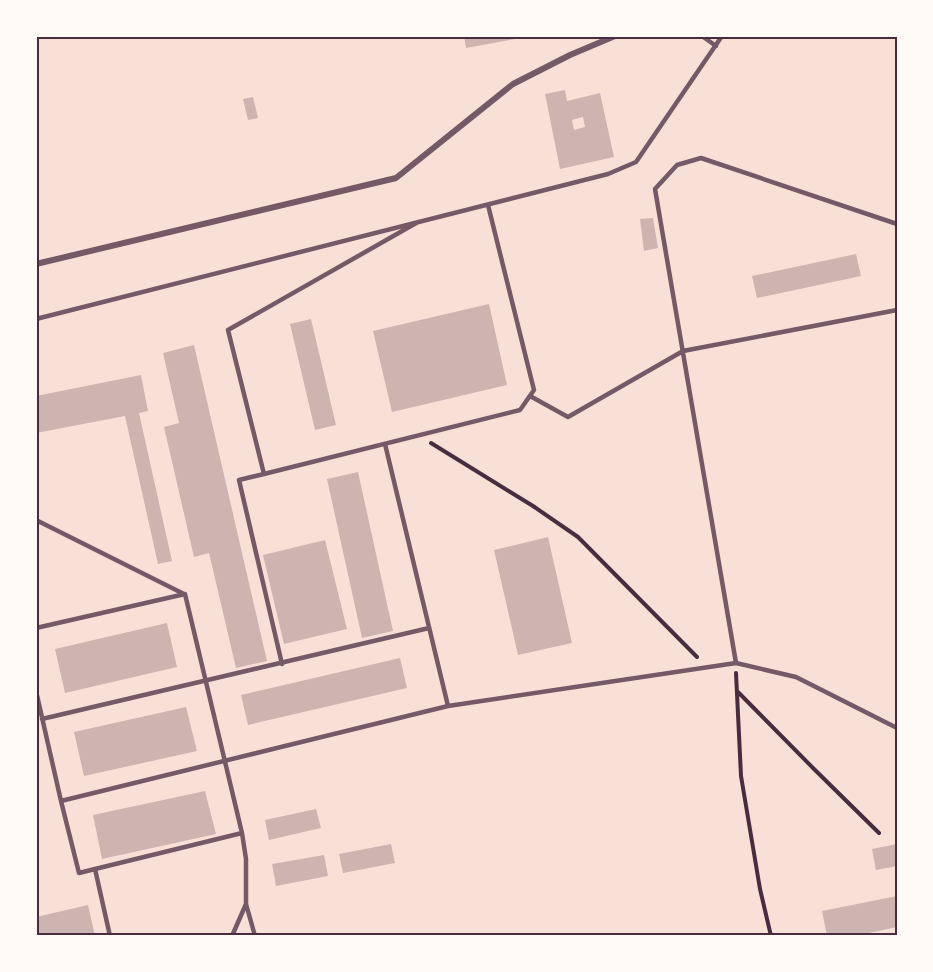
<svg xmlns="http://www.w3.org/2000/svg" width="933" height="972" font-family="'DejaVu Sans',sans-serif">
	<rect width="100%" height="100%" fill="#f7e1d7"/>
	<path fill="#ccb4b1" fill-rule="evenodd" d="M464,36H526V37L466,48Z
		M565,90L567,101L600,93L614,157L560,169L545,94ZM583,117L585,127L574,130L572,120Z
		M253,97L258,118L248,120L243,99Z
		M653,218L658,248L644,251L640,219Z
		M856,254L861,276L757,298L752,276Z
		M489,304L507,385L392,412L373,331Z
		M311,319L336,425L315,430L290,324Z
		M194,345L267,661L236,668L209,553L194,557L164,427L179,423L163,353Z
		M141,375L148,411L139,413L172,561L158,564L125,416L36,433V396Z
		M358,472L393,631L362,638L327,479Z
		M548,537L572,643L518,655L494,550Z
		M325,540L347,629L284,644L263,555Z
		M167,623L177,667L65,693L55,649Z
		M400,658L407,688L248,725L241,695Z
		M186,707L197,751L84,776L74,732Z
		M205,791L216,834L102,859L93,815Z
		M316,809L321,828L269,840L265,820Z
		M391,844L395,863L343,873L339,854Z
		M897,844V866L876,870L872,849Z
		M324,855L328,876L276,886L272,864Z
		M897,896V927L855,936H827L822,911Z
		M88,905L95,936H36V917Z"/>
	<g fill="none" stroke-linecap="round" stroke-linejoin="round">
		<path stroke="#4a2c40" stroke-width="4" d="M431,443L533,506L578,537L697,657
			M736,673L741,776L760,889L771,936
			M738,692L814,769L879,833"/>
		<path stroke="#755966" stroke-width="4.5" d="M702,36L716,46
			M418,222L228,330L264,474L520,410L534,390L488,205
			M36,319L608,174L636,162L722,36
			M530,396L568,417L683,351L897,310
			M264,474L239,480L282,664
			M36,520L184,594
			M36,628L185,594L242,833L95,869L110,936
			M736,663L655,189L677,165L701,158L897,224
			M36,691L61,801L448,706L385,444
			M448,706L736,663L796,677L897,728
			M42,719L429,628
			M61,801L79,873L95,869
			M246,904L255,936
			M232,936L246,904V859L242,833"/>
		<path stroke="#755966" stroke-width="6" d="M36,264L396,178L513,84L570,55L615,36"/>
	</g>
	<rect width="933" height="972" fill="none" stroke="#fffaf5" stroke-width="75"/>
	<rect x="38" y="38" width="858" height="896" fill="none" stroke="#4a2c40" stroke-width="2"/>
</svg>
